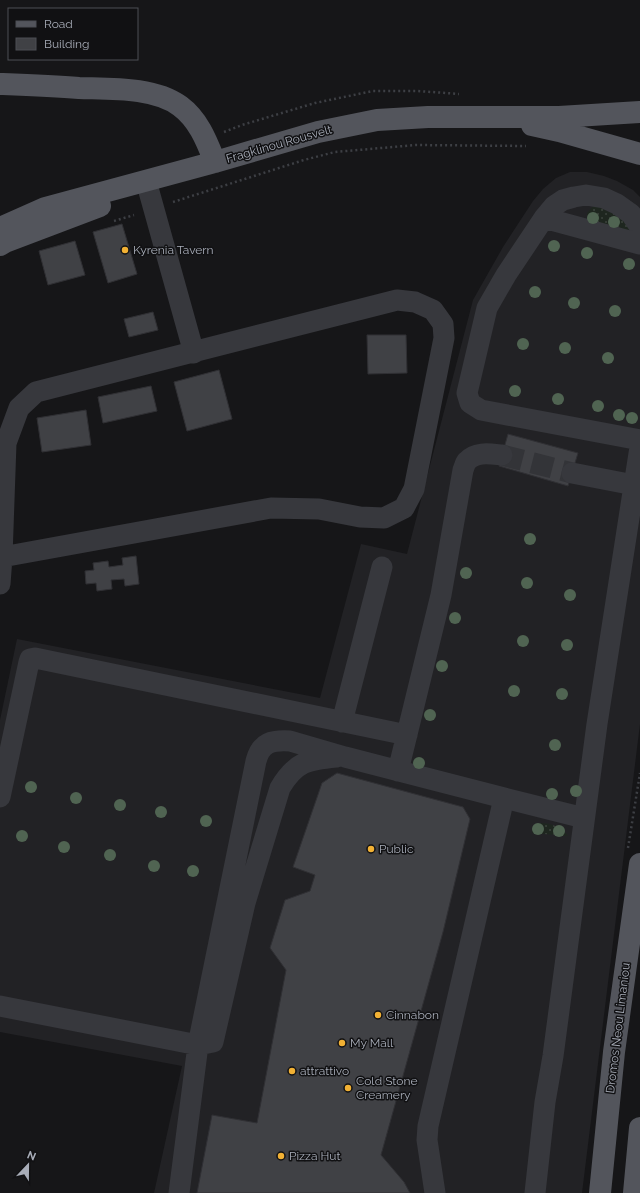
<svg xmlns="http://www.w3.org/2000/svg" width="640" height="1193" font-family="Raleway,sans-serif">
	<defs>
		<pattern id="green-dots" width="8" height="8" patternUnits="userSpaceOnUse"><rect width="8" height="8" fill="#1e261f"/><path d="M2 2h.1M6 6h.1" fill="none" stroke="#3c433d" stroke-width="1.8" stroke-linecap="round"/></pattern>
	</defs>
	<rect width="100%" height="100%" fill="#161618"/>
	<path fill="#222225" d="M570,172H587L604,176L617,181L633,190L640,197V724L582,1193H154L182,1066L0,1032V720L17,639L320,698L361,544L407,554L473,300L503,247L533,201L543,189L556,178Z"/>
	<path fill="url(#green-dots)" d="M594,205L616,215L631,226L629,231L588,222L587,213Z
		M541,823C551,823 562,827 568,836L532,833C533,827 536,825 541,823Z"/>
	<path fill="#404145" stroke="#303034" d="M122,224L137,274L108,283L93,232Z
		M75,241L85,275L48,285L39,251Z
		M153,312L158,330L129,337L124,319Z
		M367,335H406L407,373L368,374Z
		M219,370L232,419L187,431L174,382Z
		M151,386L157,411L103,423L98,397Z
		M86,410L91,445L42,452L37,418Z
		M508,434L578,453L568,486L499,466Z
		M136,556L139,584L125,586L124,579L111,580L112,589L97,591L96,583L86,584L85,571L94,570L93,563L108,561L109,567L123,565L122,558Z
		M337,773L463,807L470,819L443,932L381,1155L404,1182L410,1193H197L212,1115L257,1123L286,970L270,948L285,900L310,891L315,875L293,867L322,783Z"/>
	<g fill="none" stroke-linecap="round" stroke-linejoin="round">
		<path stroke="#333438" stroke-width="21" stroke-dasharray="21 10" stroke-linecap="butt" d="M502,455L572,473"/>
		<path stroke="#3d3f44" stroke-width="2.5" stroke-dasharray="2 3" stroke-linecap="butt" d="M224,132L242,125L315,103L373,91H418L459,94
			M173,202L304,160L335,152L416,145L526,146
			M114,221L134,215
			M628,848L640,773"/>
		<path stroke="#37383d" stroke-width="21" d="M148,188L194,353
			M544,218L640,244
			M640,227L631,214L617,204L604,198L586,195L574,197L563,200L554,206L544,218L506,275L487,308L467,393L470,403L481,410L640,440
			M572,473L634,485
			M0,584L2,557L6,443L19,408L36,392L397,300L415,302L433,310L443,324L444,338L414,489L404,508L384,518L360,517L319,509L271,508L2,557
			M342,722L382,567
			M398,771L441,595L463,470C464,468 465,463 467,461C476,451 491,454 502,455
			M0,797L29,662L30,659L35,658L407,735
			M504,798L584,818
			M0,1006L198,1045L213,1042L245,903L280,788C296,761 308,760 337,757
			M179,1193L198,1045L256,761C261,742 272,740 290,741L345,757L504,798L428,1126L427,1140L435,1193
			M535,1193L545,1102L553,1056L597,724L640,447"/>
		<path stroke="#53555c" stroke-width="22" d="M0,84C26,85 53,86 79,88C111,89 154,87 180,106C199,120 207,142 215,162
			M532,125L559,131L640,154
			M0,228L45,208L215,162L318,132L377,120L428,117H559L640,112
			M0,245L5,242L100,206
			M600,1193L614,1052L640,864
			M634,1193L640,1128"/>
	</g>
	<g fill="#506452">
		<circle cx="593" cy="218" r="6"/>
		<circle cx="614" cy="222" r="6"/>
		<circle cx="554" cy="246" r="6"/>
		<circle cx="587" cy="253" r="6"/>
		<circle cx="629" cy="264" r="6"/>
		<circle cx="535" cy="292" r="6"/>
		<circle cx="574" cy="303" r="6"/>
		<circle cx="615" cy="311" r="6"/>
		<circle cx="523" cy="344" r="6"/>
		<circle cx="565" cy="348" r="6"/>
		<circle cx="608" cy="358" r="6"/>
		<circle cx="515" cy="391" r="6"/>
		<circle cx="558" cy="399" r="6"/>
		<circle cx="598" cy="406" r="6"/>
		<circle cx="619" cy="415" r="6"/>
		<circle cx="632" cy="418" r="6"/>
		<circle cx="530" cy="539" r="6"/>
		<circle cx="466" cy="573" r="6"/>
		<circle cx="527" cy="583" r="6"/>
		<circle cx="570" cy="595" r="6"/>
		<circle cx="455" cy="618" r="6"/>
		<circle cx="523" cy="641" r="6"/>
		<circle cx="567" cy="645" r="6"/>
		<circle cx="442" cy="666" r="6"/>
		<circle cx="514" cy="691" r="6"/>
		<circle cx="562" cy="694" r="6"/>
		<circle cx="430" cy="715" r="6"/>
		<circle cx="555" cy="745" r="6"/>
		<circle cx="419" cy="763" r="6"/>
		<circle cx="31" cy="787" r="6"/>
		<circle cx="576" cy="791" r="6"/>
		<circle cx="552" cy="794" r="6"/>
		<circle cx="76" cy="798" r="6"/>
		<circle cx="120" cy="805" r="6"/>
		<circle cx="161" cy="812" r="6"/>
		<circle cx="206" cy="821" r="6"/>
		<circle cx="538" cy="829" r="6"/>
		<circle cx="559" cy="831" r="6"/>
		<circle cx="22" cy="836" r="6"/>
		<circle cx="64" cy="847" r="6"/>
		<circle cx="110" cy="855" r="6"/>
		<circle cx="154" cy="866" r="6"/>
		<circle cx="193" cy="871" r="6"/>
	</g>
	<g fill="#f2b134" stroke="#111113" stroke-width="1.5">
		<circle cx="125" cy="250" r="4"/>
		<circle cx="371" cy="849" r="4"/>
		<circle cx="378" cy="1015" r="4"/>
		<circle cx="342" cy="1043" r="4"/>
		<circle cx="292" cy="1071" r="4"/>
		<circle cx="348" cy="1088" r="4"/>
		<circle cx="281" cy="1156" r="4"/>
	</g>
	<g text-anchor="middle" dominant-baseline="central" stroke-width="3" stroke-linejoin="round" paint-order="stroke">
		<g font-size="12" fill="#a8adb8" stroke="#111113">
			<text transform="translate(279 144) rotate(-16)">Fragklinou Rousvelt</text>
			<text transform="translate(618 1028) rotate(-83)">Dromos Neou Limaniou</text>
		</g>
		<g font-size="12" fill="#a8adb8" stroke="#111113" text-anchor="start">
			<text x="133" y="250">Kyrenia Tavern</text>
			<text x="379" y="849">Public</text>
			<text x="386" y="1015">Cinnabon</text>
			<text x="350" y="1043">My Mall</text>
			<text x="300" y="1071">attrattivo</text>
			<text x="356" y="1081">Cold Stone<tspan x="356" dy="14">Creamery</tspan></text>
			<text x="289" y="1156">Pizza Hut</text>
		</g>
	</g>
	<rect x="8" y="8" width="130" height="52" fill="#111113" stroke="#4d4f55"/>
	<rect x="16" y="21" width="20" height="6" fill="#53555c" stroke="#4d4f55"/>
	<text x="44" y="28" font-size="12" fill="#a8adb8">Road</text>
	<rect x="16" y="38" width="20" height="12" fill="#404145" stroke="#4d4f55"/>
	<text x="44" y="48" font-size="12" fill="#a8adb8">Building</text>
	<g transform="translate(28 1165) rotate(22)" stroke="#111113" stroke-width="3" paint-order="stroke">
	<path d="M0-3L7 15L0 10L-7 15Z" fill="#a8adb8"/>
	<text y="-6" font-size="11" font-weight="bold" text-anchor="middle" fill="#a8adb8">N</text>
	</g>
</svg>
